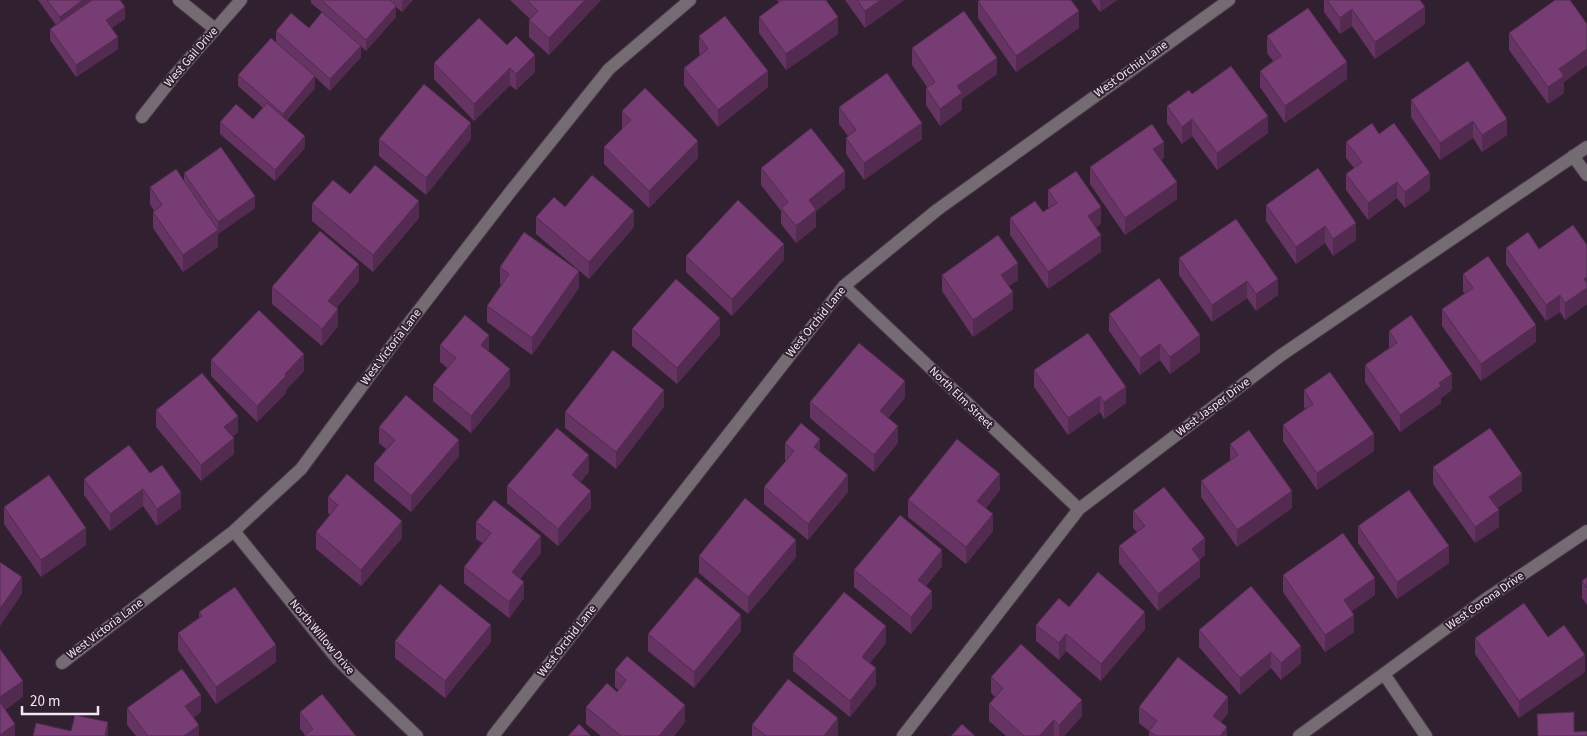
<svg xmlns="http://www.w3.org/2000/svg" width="1587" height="736" font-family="'Source Sans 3',sans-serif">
	<rect width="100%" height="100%" fill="#31202f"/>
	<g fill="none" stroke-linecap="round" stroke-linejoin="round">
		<defs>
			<path id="minor" d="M179,0L215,29
				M142,117L175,75L241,0
				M1573,156L1587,175
				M844,286L1079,509
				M234,531L338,660L417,736
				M62,663L234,531L301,469L399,336L511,191L609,69L690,0
				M1384,674L1426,736
				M493,736L844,286L937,210L1229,0
				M903,736L1079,509L1280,356L1587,147
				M1299,736L1486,599L1587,531"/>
		</defs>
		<use href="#minor" stroke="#4c3c4a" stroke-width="14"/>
		<use href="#minor" stroke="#746b73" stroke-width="12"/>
	</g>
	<path fill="#653463" d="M38,0H120L125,19L111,28L118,49L76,77L50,40V29L56,25Z
		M311,0H413L402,12L396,7V17L366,51L361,46V57L330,91L315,77V88L287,120L305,148L275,181L220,134V122L253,119L263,108L238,86V75L276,42V31L309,28L322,12L311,3Z
		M510,0H601L549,55L529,37V20L530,19Z
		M777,0H826L838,34L786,70L759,33V17L779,3Z
		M845,0H904L865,28Z
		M1091,0H1117L1100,12Z
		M1324,0H1420L1425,24L1375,59L1352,26L1340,34L1324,12Z
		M978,1L1079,28L1016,72L978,18Z
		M1587,24V65L1564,82V93L1548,104L1509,50V33Z
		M699,36L768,87L718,127L684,85V68L700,55L699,53Z
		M1267,36L1347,79L1285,123L1260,87V71L1273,61L1267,53Z
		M507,45L535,72L516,90L510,85L474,121L434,79V63Z
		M912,48L997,74L962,99V110L940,126L926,105V88L927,87L912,65Z
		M1468,61L1507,135L1482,152L1473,138L1440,160L1411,117V100Z
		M1192,94L1268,133L1217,170L1192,136L1182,144L1167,123V106Z
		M839,107L922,139L864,180L846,154V138L848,136L839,124Z
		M622,111L698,158L649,208L604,164V147L623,129L622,128Z
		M1379,134L1430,190L1405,208L1397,198L1368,220L1346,190V174L1354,168L1346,158V142Z
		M379,139H471L426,195L379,156Z
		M1164,158L1161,160L1177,199L1125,235L1090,184V167Z
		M761,168L845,188L816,211V227L796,243L781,224V211L761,185Z
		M1318,168L1356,240L1333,256L1325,243L1296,264L1266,221V205Z
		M184,173L255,208L218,234V247L183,272L153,228V212L154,211L150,204V187L184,181Z
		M1048,190L1101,224L1096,227L1101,252L1048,289L1010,235V218L1043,212L1049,208L1048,207Z
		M312,204L419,218L373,272L312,221Z
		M536,217L634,227L589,279L536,234Z
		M1236,219L1278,295L1256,311L1247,298L1212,322L1179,275V258Z
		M1587,245V304L1565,320L1560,312L1546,321L1506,264V248L1539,249Z
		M686,256L784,260L732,316L686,272Z
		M500,267L579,288L532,355L487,322V306L501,285L500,284Z
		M1463,274L1536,342L1481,381L1442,326V309L1465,294L1463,291Z
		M942,275L1018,280L1009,286L1013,309L973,337L942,291Z
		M359,281L336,308L338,326L322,346L272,304V287Z
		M1109,314L1200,352L1170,374L1160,360L1140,375L1109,331Z
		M632,329L720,335L677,384L632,346Z
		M1389,331L1452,390L1441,398V403L1400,432L1365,382V365L1389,348Z
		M440,345L489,352L510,386L471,433L433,401V385L447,368L440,362Z
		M211,360L304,371L286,390V393L257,422L211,376Z
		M1034,370L1126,403L1104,419L1100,412L1068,435L1034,387Z
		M1304,390L1374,451L1317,490L1283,441V425L1305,409L1304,407Z
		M905,398L888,418L898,443L874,472L810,418V402Z
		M664,407L616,469L565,428V412Z
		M156,410L238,432L233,436L234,454L201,481L156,427Z
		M379,427L459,456L411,512L374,481V464L386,449L379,443Z
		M785,443L820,452L848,492L808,540L764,504V487L786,461L785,460Z
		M1230,444L1292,508L1237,547L1201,497V481L1230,460Z
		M1433,467L1522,491L1497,508L1499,527L1475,543L1433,484Z
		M589,472L580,482L591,508L558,546L507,503V486Z
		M150,473L181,508L157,526L143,506L110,531L84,495V479Z
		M1000,490L986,508L993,531L966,564L908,517V500Z
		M328,497L402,538L361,586L316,549V532L330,515L328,513Z
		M4,507L86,545L41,577L4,524Z
		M1133,511L1205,555L1200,559V577L1158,611L1119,563V546L1137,532L1133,528Z
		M476,522L541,553L520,579L524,598L509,618L464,583V567L482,543L476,539Z
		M1358,526L1449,563L1397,599L1358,543Z
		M699,556L796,557L748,614L699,573Z
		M942,566L926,586L932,608L911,634L854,587V570Z
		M1283,575L1375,595L1352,611L1354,632L1325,652L1283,592Z
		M1587,577V605L1582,598V581Z
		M1251,586L1301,663L1281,680L1271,668L1240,695L1199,647V630Z
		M1069,607L1145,629L1101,681L1066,651L1059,660L1036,641V625Z
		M199,612L276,662L216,704L178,650V633L199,618Z
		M741,631L694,688L648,651V634Z
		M1548,637L1585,672L1519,718L1475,654V638Z
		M395,641L491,642L445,698L395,658Z
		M886,643L870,663L876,685L850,717L793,671V654Z
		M615,670L685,722L674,736H601L586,724V707L617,692L618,690L615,687Z
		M991,677L1082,716L1064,736H1006L989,721V704L995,697L991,693Z
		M1139,707L1228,713L1221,722L1227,736H1149V731L1139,723Z
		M127,708L201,712L193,718L199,736H136L127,725Z
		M300,712L356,736L305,735L300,729Z
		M752,725L838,735L837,736H752Z"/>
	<path fill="#532a50" d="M83,0H99L60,29V17Z
		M403,0H413L402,12V1Z
		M585,0H601L549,55V38Z
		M881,0H904L865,28V11Z
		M1100,0H1117L1100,12Z
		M396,6V17L366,51V40Z
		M125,7V19L106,32V20Z
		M1425,7V24L1375,59V42Z
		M1352,9V26L1340,34V18Z
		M1079,11V28L1016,72V56Z
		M838,17V34L786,70V54Z
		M118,37V49L76,77V65Z
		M361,46V57L330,91V79Z
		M1587,49V65L1564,82V93L1548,104V87L1559,69Z
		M535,55V72L516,90V74Z
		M997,58V74L962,99V110L940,126V109L957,86Z
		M1347,62V79L1285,123V106Z
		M510,68V85L474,121V104Z
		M768,71V87L718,127V110Z
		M315,76V88L283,125V114Z
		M1268,116V133L1217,170V153Z
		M1192,119V136L1182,144V127Z
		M1507,119V135L1482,152V135Z
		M1473,121V138L1440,160V143Z
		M471,123V139L426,195V178Z
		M922,123V139L864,180V163Z
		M305,136V148L275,181V170Z
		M698,141V158L649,208V191Z
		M1164,142V158L1153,166V149Z
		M845,171V188L816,211V227L796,243V226L809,200Z
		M1430,173V190L1405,208V192Z
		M1177,182V199L1125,235V218Z
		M1397,182V198L1368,220V203Z
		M255,196V208L218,234V222Z
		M419,201V218L373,272V255Z
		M1101,207V224L1088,233V216Z
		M634,211V227L589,279V262Z
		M1356,223V240L1333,256V239Z
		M1325,226V243L1296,264V247Z
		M218,230V247L183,272V255Z
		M1101,235V252L1048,289V272Z
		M784,244V260L732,316V299Z
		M1018,263V280L1001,291V275Z
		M359,264V281L328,318V301Z
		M579,271V288L532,355V338Z
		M1587,277V304L1565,320V303L1584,279Z
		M1278,279V295L1256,311V294Z
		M1247,281V298L1212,322V305Z
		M1013,292V309L973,337V320Z
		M1560,295V312L1546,321V305Z
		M338,309V326L322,346V329Z
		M720,318V335L677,384V368Z
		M1536,325V342L1481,381V364Z
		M489,335V351L481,345Z
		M1200,335V352L1170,374V357Z
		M1160,344V360L1140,375V358Z
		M304,354V371L286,390V393L257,422V406L285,374Z
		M510,369V386L471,433V416Z
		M1452,374V390L1441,398V403L1400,432V415L1439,383Z
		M905,381V398L880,427V411Z
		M1126,387V403L1104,419V402Z
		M664,390V407L616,469V452Z
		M1100,396V412L1068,435V418Z
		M238,416V432L224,443V427Z
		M898,426V443L874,472V455Z
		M1374,434V451L1317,490V473Z
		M234,438V454L201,481V465Z
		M820,439V456L814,447Z
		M459,440V456L411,512V496Z
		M589,455V472L572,492V475Z
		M1000,474V490L977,518V501Z
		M1522,474V491L1489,514V497Z
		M848,475V492L808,540V524Z
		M143,489V506L110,531V514Z
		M591,491V508L558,546V529Z
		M1292,491V508L1237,547V530Z
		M181,492V508L157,526V509Z
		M1499,510V527L1475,543V527Z
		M993,514V531L966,564V547Z
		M402,521V538L361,586V570Z
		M86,528V545L41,577V560Z
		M541,536V553L512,589V572Z
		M1205,538V555L1192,566V549Z
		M796,540V557L748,614V597Z
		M1449,546V563L1397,599V582Z
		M942,550V566L918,596V580Z
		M1200,560V577L1158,611V594Z
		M22,577V594L0,626V609Z
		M1375,578V595L1344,617V600Z
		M524,582V598L509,618V602Z
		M932,591V608L911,634V617Z
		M1145,612V629L1101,681V664Z
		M741,615V631L694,688V672Z
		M1354,615V632L1325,652V635Z
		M491,625V642L445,698V681Z
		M886,626V643L862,673V657Z
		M1066,634V651L1059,660V643Z
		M276,645V662L216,704V687Z
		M1301,646V663L1281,680V663Z
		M1271,652V668L1240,695V678Z
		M1585,655V672L1519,718V701Z
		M876,668V685L850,717V701Z
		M23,681V697L0,714V697Z
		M201,695V712L185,723V706Z
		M1228,697V713L1213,732V716Z
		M1082,700V716L1064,736H1059V725Z
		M685,705V722L674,736H659Z
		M838,718V735L837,736H824Z
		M1054,720V736H1039Z
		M108,722V736H105Z
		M15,724V736H0V735Z
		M199,725V736H184Z
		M1227,727V736H1220Z"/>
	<path fill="#763c73" stroke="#532a50" d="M47,0H83L60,17Z
		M92,0H120L125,7L106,20L118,37L76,65L50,29Z
		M321,0H390L396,6L366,40Z
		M527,0H585L549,38L529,20L538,11Z
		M782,0H826L838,17L786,54L759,17Z
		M857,0H881L865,11Z
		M980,0H1071L1079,11L1016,56L978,1Z
		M1327,0H1420L1425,7L1375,42L1352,9L1340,18Z
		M1555,0H1570L1587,24V49L1559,69L1564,76L1548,87L1509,33Z
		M1308,8L1347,62L1285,106L1260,71L1281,56L1267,36Z
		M964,11L997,58L957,86L962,93L940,109L926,88L935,82L912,48Z
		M322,12L361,46L330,79L276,31L291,13L309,28Z
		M725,16L768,71L718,110L684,68L708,49L699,36Z
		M479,18L507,45L516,36L535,55L516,74L510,68L474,104L434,63Z
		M271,38L315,76L283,114L238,75Z
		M1468,61L1507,119L1482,135L1473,121L1440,143L1411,100Z
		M1231,66L1268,116L1217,153L1192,119L1182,127L1167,106L1189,90L1192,94Z
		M887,73L922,123L864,163L846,138L856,130L839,107Z
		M424,84L471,123L426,178L379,139Z
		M645,88L698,141L649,191L604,147L631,120L622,111Z
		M267,103L305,136L275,170L220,122L236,104L253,119Z
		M1372,123L1379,134L1394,123L1430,173L1405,192L1397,182L1368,203L1346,174L1362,162L1346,142Z
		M1152,124L1164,142L1153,149L1177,182L1125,218L1090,167Z
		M811,128L845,171L809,200L816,210L796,226L781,208L788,202L761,168Z
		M221,147L255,196L218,222L184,173Z
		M375,165L419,201L373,255L312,204L333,180L350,194Z
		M1318,168L1356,223L1333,239L1325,226L1296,247L1266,205Z
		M176,169L218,230L183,255L153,212L162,205L150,187Z
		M1076,171L1101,207L1088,216L1101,235L1048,272L1010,218L1035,201L1043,212L1057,203L1048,190Z
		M592,175L634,211L589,262L536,217L554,197L565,207Z
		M738,200L784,244L732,299L686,256Z
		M1236,219L1278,279L1256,294L1247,281L1212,305L1179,258Z
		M1573,225L1587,245V277L1584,279L1587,283V288L1565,303L1560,295L1546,305L1506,248L1528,232L1539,249Z
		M320,231L359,264L328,301L338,309L322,329L272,287Z
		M524,232L579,271L532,338L487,306L509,274L500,267Z
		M998,235L1018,263L1001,275L1013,292L973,320L942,275Z
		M1488,256L1536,325L1481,364L1442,309L1473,288L1463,274Z
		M1159,278L1200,335L1170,357L1160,344L1140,358L1109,314Z
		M676,279L720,318L677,368L632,329Z
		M259,310L304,354L285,374L286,376L257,406L211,360Z
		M465,315L489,335L481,345L510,369L471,416L433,385L456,358L440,345Z
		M1411,315L1452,374L1439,383L1441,386L1400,415L1365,365L1397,343L1389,331Z
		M1088,333L1126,387L1104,402L1100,396L1068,418L1034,370Z
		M859,343L905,381L880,411L898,426L874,455L810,402Z
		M613,350L664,390L616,452L565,412Z
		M1330,372L1374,434L1317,473L1283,425L1313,404L1304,390Z
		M202,373L238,416L224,427L234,438L201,465L156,410Z
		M406,395L459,440L411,496L374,464L395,440L379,427Z
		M801,423L820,439L814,447L848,475L808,524L764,487L794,451L785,443Z
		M557,428L589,455L572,475L591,491L558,529L507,486Z
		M1490,428L1522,474L1489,497L1499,510L1475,527L1433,467Z
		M1249,430L1292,491L1237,530L1201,481L1238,455L1230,444Z
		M957,439L1000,474L977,501L993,514L966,547L908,500Z
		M129,445L150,473L162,465L181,492L157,509L143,489L110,514L84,479Z
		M347,474L402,521L361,570L316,532L338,505L328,497Z
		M49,475L86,528L41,560L4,507Z
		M1164,487L1205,538L1192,549L1200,560L1158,594L1119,546L1145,526L1133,511Z
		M1409,490L1449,546L1397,582L1358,526Z
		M745,498L796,540L748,597L699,556Z
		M494,500L541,536L512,572L524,582L509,602L464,567L491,533L476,522Z
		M900,515L942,550L918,580L932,591L911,617L854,570Z
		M1343,533L1375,578L1344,600L1354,615L1325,635L1283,575Z
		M0,562L22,577L0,609Z
		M1098,572L1145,612L1101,664L1066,634L1059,643L1036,625L1059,598L1069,607Z
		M696,577L741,615L694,672L648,634Z
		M1587,577V588L1582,581Z
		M440,584L491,625L445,681L395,641Z
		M1251,586L1301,646L1281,663L1271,652L1240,678L1199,630Z
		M235,587L276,645L216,687L178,633L202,616L199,612Z
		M844,592L886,626L862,657L876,668L850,701L793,654Z
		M1524,603L1548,637L1564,625L1585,655L1519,701L1475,638Z
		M1021,644L1082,700L1059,725L1054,720L1039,736H1024L989,704L1003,688L991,677Z
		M0,649L23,681L0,697Z
		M627,656L685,705L659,736H621L586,707L607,683L617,692L626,680L615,670Z
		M1178,657L1228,697L1213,716L1227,727L1220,736H1156L1149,731L1157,721L1139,707Z
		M182,669L201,695L185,706L199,725L184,736H148L127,708Z
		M788,679L838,718L824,736H766L752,725Z
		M322,694L356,736H304L313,729L300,712Z
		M0,702L15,724L0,735Z
		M1574,712V732L1587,731V736H1538L1537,714Z
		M75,715L108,722L105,736H33L36,723L71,731Z
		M579,724L591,736H568Z
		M962,724L975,736H951Z"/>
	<g text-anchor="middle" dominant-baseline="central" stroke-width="4" stroke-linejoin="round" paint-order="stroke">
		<g font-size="12" fill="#f3e8f2" stroke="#31202f">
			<text transform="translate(191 57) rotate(-49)">West Gail Drive</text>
			<text transform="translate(1131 69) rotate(-36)">West Orchid Lane</text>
			<text transform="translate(816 322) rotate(-51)">West Orchid Lane</text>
			<text transform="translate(391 347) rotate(-53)">West Victoria Lane</text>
			<text transform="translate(961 398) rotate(44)">North Elm Street</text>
			<text transform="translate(1213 407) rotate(-37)">West Jasper Drive</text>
			<text transform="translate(1485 601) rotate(-35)">West Corona Drive</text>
			<text transform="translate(105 629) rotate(-37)">West Victoria Lane</text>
			<text transform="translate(322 637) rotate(50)">North Willow Drive</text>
			<text transform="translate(567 641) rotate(-52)">West Orchid Lane</text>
		</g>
	</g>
	<path d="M22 706v8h76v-8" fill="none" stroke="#f3e8f2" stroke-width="2.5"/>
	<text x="30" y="706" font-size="15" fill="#f3e8f2" stroke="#31202f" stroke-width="4" paint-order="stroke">20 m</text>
</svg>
